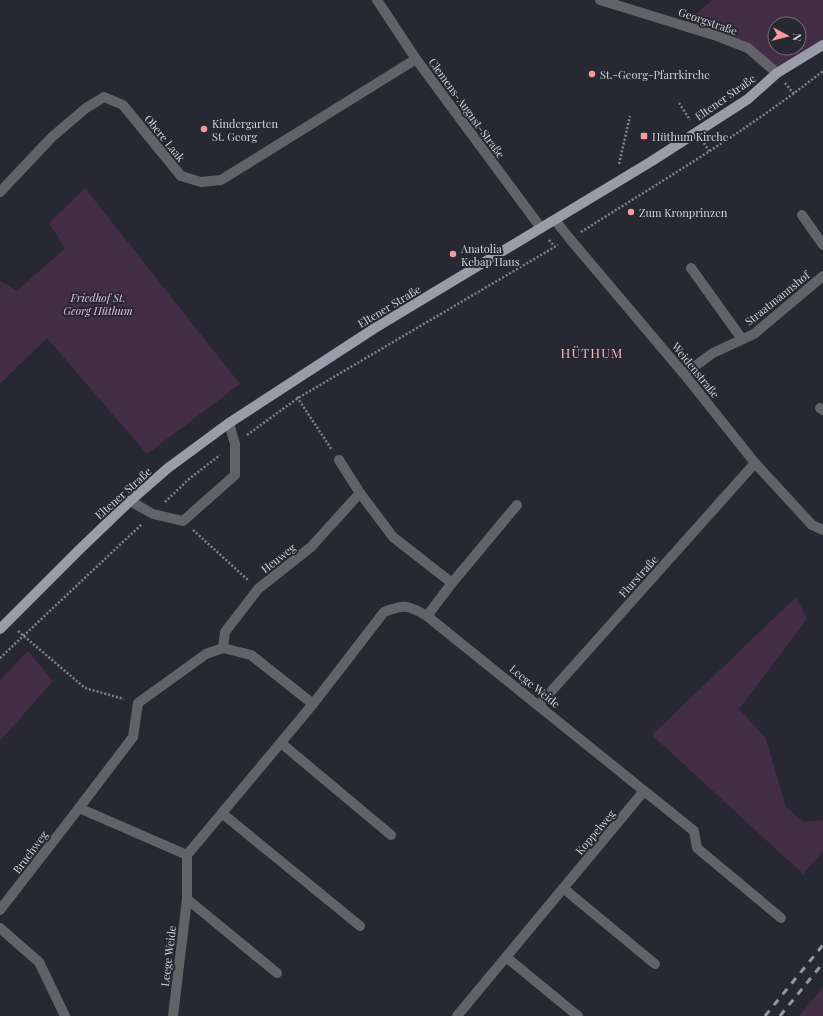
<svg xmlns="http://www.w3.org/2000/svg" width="823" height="1016" font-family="'Playfair Display',serif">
	<rect width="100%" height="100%" fill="#282832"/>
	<path fill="#432e45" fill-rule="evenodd" d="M712,0H823V44L777,73L748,48L683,25ZM775,24H799V48H775Z
		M85,188L240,384L147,454L47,338L0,384V281L17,291L65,248L49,223Z
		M796,597L807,619L739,709L765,737L786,807L803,822L823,820V851L803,874L652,735Z
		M28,651L53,681L0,741V680Z
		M823,987V1016H799Z"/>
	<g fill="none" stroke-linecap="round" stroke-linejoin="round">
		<path stroke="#81818a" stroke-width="2.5" stroke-dasharray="2 2" stroke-linecap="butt" d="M785,83L794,94
			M679,103L690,120
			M704,143L709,151
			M619,164L630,116
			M581,232C663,180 747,131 823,71
			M549,240L555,247
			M297,397L332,450
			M247,435L298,398L558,245
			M165,502L189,479L220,455
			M193,530L248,580
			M18,631L85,688L124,699
			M0,658L142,524"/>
		<path stroke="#616368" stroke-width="10" d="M377,0L416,59L541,228
			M600,0L717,36L748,48L777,73
			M0,192L52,137L86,108L104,97L123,105L181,176L201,182L221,180L416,59
			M802,215L823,245
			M555,220L570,239L684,374L755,463L812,525L823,530
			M691,268L742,339
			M684,374L713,353L754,334L823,276
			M820,408L823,410
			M339,460L360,493L393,537L452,583
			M130,501L153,514L183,521L235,475V444L229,423
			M427,616L452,583L517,505
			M223,648L225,632L258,589L311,547L360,493
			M539,705L755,463
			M281,743L391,835
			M79,808L133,737L138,703L206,654L223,648L251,655L313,704
			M223,814L360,926
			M563,888L655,964
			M187,899L277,973
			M0,910L79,808L187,855
			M0,928L39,962L65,1016
			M506,957L578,1016
			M173,1016L187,899V855L313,704L384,612C405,604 408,605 427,616L694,831L697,848L781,918
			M457,1016L644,791"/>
		<path stroke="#999da7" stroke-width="10" d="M0,629L79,550L130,501L168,468L229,423L375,328L652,161L748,99L777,73L823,45"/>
		<path stroke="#96969e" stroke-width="3" stroke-dasharray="7 7" stroke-linecap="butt" d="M765,1016L823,945
			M780,1016L823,963"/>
	</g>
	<g fill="#f59b9b" stroke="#282832" stroke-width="1.5">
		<circle cx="592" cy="74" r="4"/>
		<circle cx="204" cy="129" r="4"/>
		<rect x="640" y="132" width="8" height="8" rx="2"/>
		<circle cx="631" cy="212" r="4"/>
		<circle cx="453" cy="254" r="4"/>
	</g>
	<g text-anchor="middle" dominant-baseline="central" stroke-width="4" stroke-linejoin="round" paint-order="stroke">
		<g font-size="11" fill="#d4d4db" stroke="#282832">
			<text transform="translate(708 21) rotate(19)">Georgstraße</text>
			<text transform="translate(725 97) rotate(-35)">Eltener Straße</text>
			<text transform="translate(467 108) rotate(54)">Clemens-August-Straße</text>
			<text transform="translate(165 138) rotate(51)">Obere Laak</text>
			<text transform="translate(777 298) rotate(-39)">Straatmannshof</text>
			<text transform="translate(389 306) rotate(-31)">Eltener Straße</text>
			<text transform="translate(696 370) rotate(51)">Weidenstraße</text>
			<text transform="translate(123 493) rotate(-42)">Eltener Straße</text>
			<text transform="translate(278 558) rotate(-38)">Heuweg</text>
			<text transform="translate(638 576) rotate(-48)">Flurstraße</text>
			<text transform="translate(535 686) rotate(39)">Leege Weide</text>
			<text transform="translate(595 832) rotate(-50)">Koppelweg</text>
			<text transform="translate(30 852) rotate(-53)">Bruchweg</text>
			<text transform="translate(168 956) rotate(-83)">Leege Weide</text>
		</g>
		<g font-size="11" fill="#d4d4db" stroke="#282832" text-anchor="start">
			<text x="600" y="74">St.-Georg-Pfarrkirche</text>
			<text x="212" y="123">Kindergarten<tspan x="212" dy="13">St. Georg</tspan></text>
			<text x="652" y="136">Hüthum Kirche</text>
			<text x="639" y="212">Zum Kronprinzen</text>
			<text x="461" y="248">Anatolia<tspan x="461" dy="13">Kebap Haus</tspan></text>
		</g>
		<g font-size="11" font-style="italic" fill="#ecb9f0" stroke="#282832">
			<text x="98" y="297">Friedhof St.<tspan x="98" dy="13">Georg Hüthum</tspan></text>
		</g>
		<g font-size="13" letter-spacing="1" fill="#fdb8b7" stroke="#282832">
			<text x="592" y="352">HÜTHUM</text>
		</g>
	</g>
	<g transform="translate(787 36) rotate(97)"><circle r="19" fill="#282832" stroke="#6d6d76"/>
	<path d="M0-3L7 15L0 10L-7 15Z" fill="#f59b9b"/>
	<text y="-6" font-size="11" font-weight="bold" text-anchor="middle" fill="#d4d4db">N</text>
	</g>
</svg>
